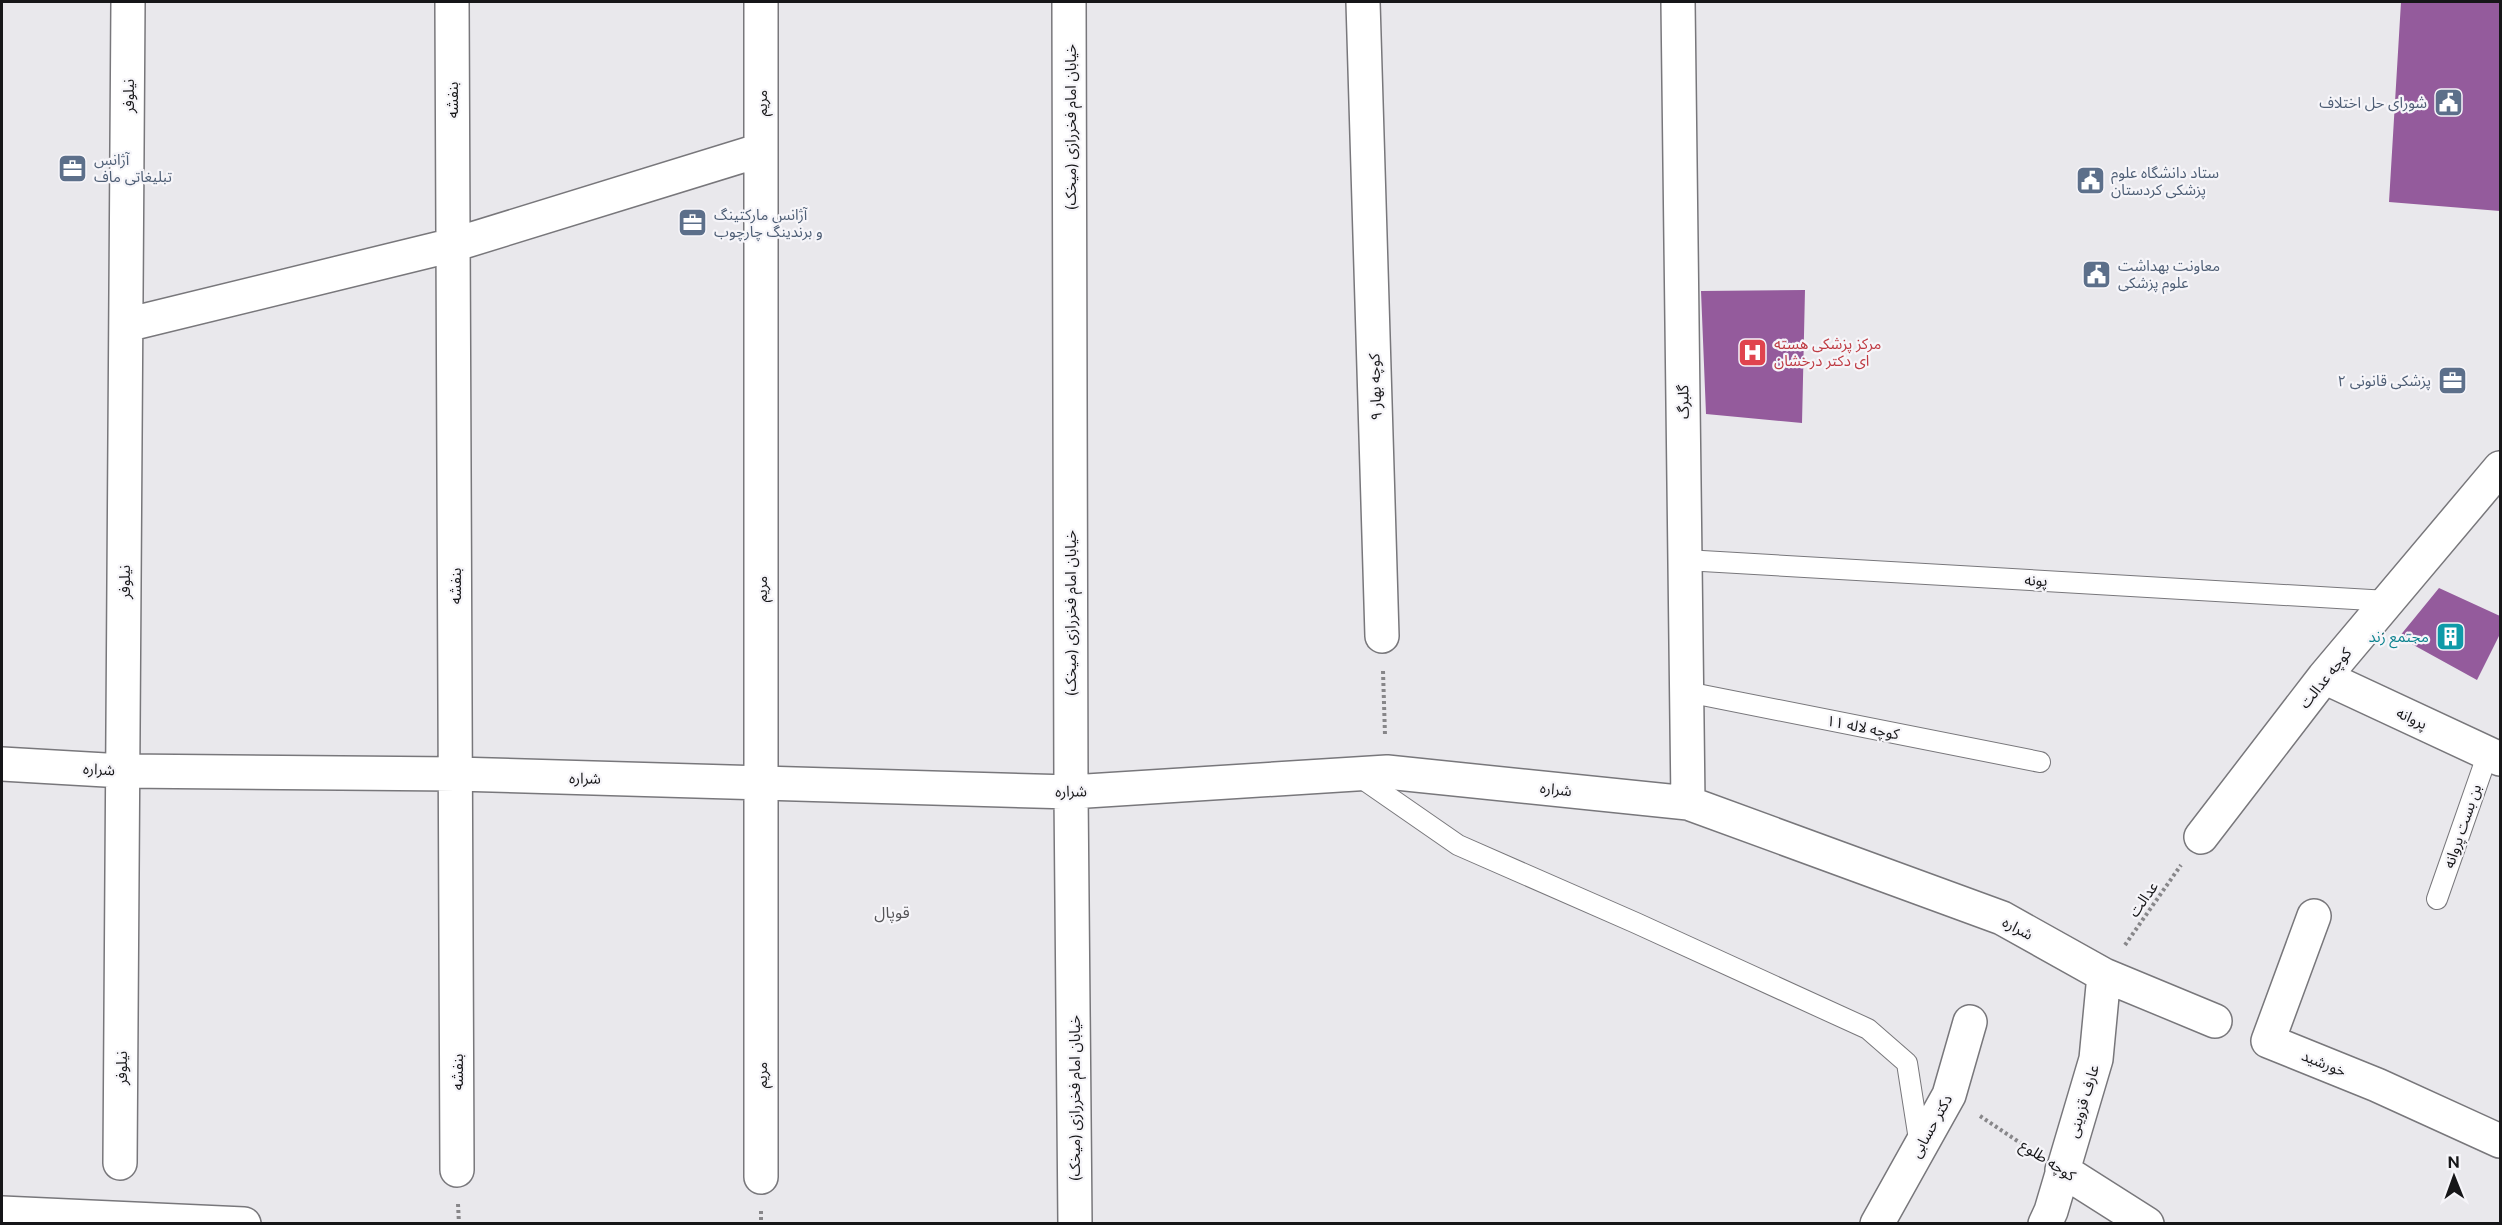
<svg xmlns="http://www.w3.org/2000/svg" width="2502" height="1225" font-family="'Public Sans','Noto Sans Arabic',sans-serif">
	<rect width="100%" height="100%" fill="#e9e8ec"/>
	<path fill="#945b9c" d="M2401,2H2500V211L2389,202Z
		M1805,290L1802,423L1706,414L1701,291Z
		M2439,588L2500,616V634L2477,680L2399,637Z"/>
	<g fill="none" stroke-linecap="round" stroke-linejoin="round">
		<defs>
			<path id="service" d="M1685,560L2388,601
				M1687,692L2040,762
				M1357,775L1458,845L1636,923L1868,1029L1907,1063L1920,1146
				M2437,899L2488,753"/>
			<path id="minor" d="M452,2L457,1170
				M761,2V1177
				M1069,2L1071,792L1075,1224
				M1363,2L1382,636
				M1678,2L1688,803
				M126,325L453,245L761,150
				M2324,677L2500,759
				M2,764L123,771L456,774L1071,792L1387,772L1688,803L2002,918L2104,975L2215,1021
				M2201,837L2324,677L2500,468
				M2314,916L2268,1041L2377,1085L2500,1141
				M120,1163L128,2
				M2062,1170L2147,1224
				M2,1213L244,1224
				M1877,1224L1949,1095L1970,1022
				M2045,1224L2051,1211L2096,1059L2104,975"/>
		</defs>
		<use href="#service" stroke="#78777b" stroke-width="22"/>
		<use href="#minor" stroke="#78777b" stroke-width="36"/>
		<path stroke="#878689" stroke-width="4" stroke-dasharray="3 3" stroke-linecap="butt" d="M1383,671L1385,735
			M2125,945L2181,865
			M1980,1116L2031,1150
			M458,1204L459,1224
			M761,1211V1224"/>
		<use href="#service" stroke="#fff" stroke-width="20"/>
		<use href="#minor" stroke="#fff" stroke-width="33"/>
	</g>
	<defs>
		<symbol id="civic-square" viewBox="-11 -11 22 22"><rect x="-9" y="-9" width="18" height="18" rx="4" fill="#5c6f8a" stroke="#f6f5f9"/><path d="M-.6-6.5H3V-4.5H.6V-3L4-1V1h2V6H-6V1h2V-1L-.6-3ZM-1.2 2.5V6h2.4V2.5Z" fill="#fff"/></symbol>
		<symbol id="office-square" viewBox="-11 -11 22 22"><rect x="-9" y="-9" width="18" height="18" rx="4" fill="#5c6f8a" stroke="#f6f5f9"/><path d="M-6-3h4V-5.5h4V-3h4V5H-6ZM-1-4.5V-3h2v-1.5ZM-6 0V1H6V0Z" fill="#fff"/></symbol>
		<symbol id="hospital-square" viewBox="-11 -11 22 22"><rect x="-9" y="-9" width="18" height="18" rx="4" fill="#e0444e" stroke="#f6f5f9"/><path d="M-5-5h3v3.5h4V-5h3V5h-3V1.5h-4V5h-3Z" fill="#fff"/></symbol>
		<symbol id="building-square" viewBox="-11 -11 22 22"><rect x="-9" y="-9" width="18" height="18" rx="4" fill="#0f9aa8" stroke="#f6f5f9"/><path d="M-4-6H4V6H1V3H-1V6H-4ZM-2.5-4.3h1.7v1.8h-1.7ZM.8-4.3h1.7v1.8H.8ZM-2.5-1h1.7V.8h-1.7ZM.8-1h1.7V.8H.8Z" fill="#fff"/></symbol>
	</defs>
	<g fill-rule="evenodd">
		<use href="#civic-square" x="2432" y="86" width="33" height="33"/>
		<use href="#office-square" x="56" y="152" width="33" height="33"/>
		<use href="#civic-square" x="2074" y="164" width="33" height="33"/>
		<use href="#office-square" x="676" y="206" width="33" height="33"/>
		<use href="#civic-square" x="2080" y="258" width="33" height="33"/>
		<use href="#hospital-square" x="1736" y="336" width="33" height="33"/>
		<use href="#office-square" x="2436" y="364" width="33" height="33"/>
		<use href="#building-square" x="2434" y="620" width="33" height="33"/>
	</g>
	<g text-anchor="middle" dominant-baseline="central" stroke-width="4.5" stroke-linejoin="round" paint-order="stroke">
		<g font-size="15" fill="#161618" stroke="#f6f5f9">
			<text transform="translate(128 96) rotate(-90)">نیلوفر</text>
			<text transform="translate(452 100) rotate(-90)">بنفشه</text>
			<text transform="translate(761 103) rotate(-90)">مریم</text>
			<text transform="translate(1070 127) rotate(-90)">خیابان امام فخررازی (میخک)</text>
			<text transform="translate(1375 387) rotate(-92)">کوچه بهار ۹</text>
			<text transform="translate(1683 402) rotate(-91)">گلبرگ</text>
			<text transform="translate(2036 580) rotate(3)">پونه</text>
			<text transform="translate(124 582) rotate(-90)">نیلوفر</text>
			<text transform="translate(455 586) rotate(-90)">بنفشه</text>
			<text transform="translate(761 589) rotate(-90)">مریم</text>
			<text transform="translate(1070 613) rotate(-90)">خیابان امام فخررازی (میخک)</text>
			<text transform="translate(2325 678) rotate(-51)">کوچه عدالت</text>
			<text transform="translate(2412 718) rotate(25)">پروانه</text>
			<text transform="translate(1863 727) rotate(11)">کوچه لاله ۱۱</text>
			<text transform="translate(99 769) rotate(3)">شراره</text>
			<text transform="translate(585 778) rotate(1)">شراره</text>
			<text transform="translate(1556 789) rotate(6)">شراره</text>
			<text transform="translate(1071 791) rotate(-1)">شراره</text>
			<text transform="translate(2462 826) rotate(-71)">بن بست پروانه</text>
			<text transform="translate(2143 899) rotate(-55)">عدالت</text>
			<text transform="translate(2018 928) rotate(28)">شراره</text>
			<text transform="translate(2324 1063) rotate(22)">خورشید</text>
			<text transform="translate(121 1068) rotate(-90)">نیلوفر</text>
			<text transform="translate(457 1072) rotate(-90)">بنفشه</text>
			<text transform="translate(761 1075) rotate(-90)">مریم</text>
			<text transform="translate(1074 1098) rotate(-90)">خیابان امام فخررازی (میخک)</text>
			<text transform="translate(2083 1101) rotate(-73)">عارف قزوینی</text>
			<text transform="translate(1931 1126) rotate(-61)">دکتر حسابی</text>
			<text transform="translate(2048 1160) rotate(33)">کوچه طلوع</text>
		</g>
		<g font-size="15" fill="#4e5e75" stroke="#f6f5f9" text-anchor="start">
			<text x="2427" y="102" text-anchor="end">شورای حل اختلاف</text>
			<text x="94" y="159">آژانس<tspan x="94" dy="17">تبلیغاتی ماف</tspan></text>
			<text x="2111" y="172">ستاد دانشگاه علوم<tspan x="2111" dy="17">پزشکی کردستان</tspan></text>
			<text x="714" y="214">آژانس مارکتینگ<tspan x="714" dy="17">و برندینگ چارچوب</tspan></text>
			<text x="2118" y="265">معاونت بهداشت<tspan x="2118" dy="17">علوم پزشکی</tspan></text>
			<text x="2431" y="380" text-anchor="end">پزشکی قانونی ۲</text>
		</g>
		<g font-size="15" fill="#be3a42" stroke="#f6f5f9" text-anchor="start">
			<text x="1774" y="343">مرکز پزشکی هسته<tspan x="1774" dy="17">ای دکتر درخشان</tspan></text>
		</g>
		<g font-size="15" fill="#0d838f" stroke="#f6f5f9" text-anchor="end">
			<text x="2429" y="636">مجتمع زند</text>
		</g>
		<g font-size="16" fill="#555558" stroke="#f6f5f9">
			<text x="892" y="912">قوپال</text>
		</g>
	</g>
	<rect width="2502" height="1225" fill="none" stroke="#161618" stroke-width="6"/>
	<g transform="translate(2454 1177) rotate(359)" stroke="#f6f5f9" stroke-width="4.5" paint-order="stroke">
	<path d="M0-4.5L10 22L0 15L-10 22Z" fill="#161618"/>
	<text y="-9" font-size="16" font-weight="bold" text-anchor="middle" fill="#161618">N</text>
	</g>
</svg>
